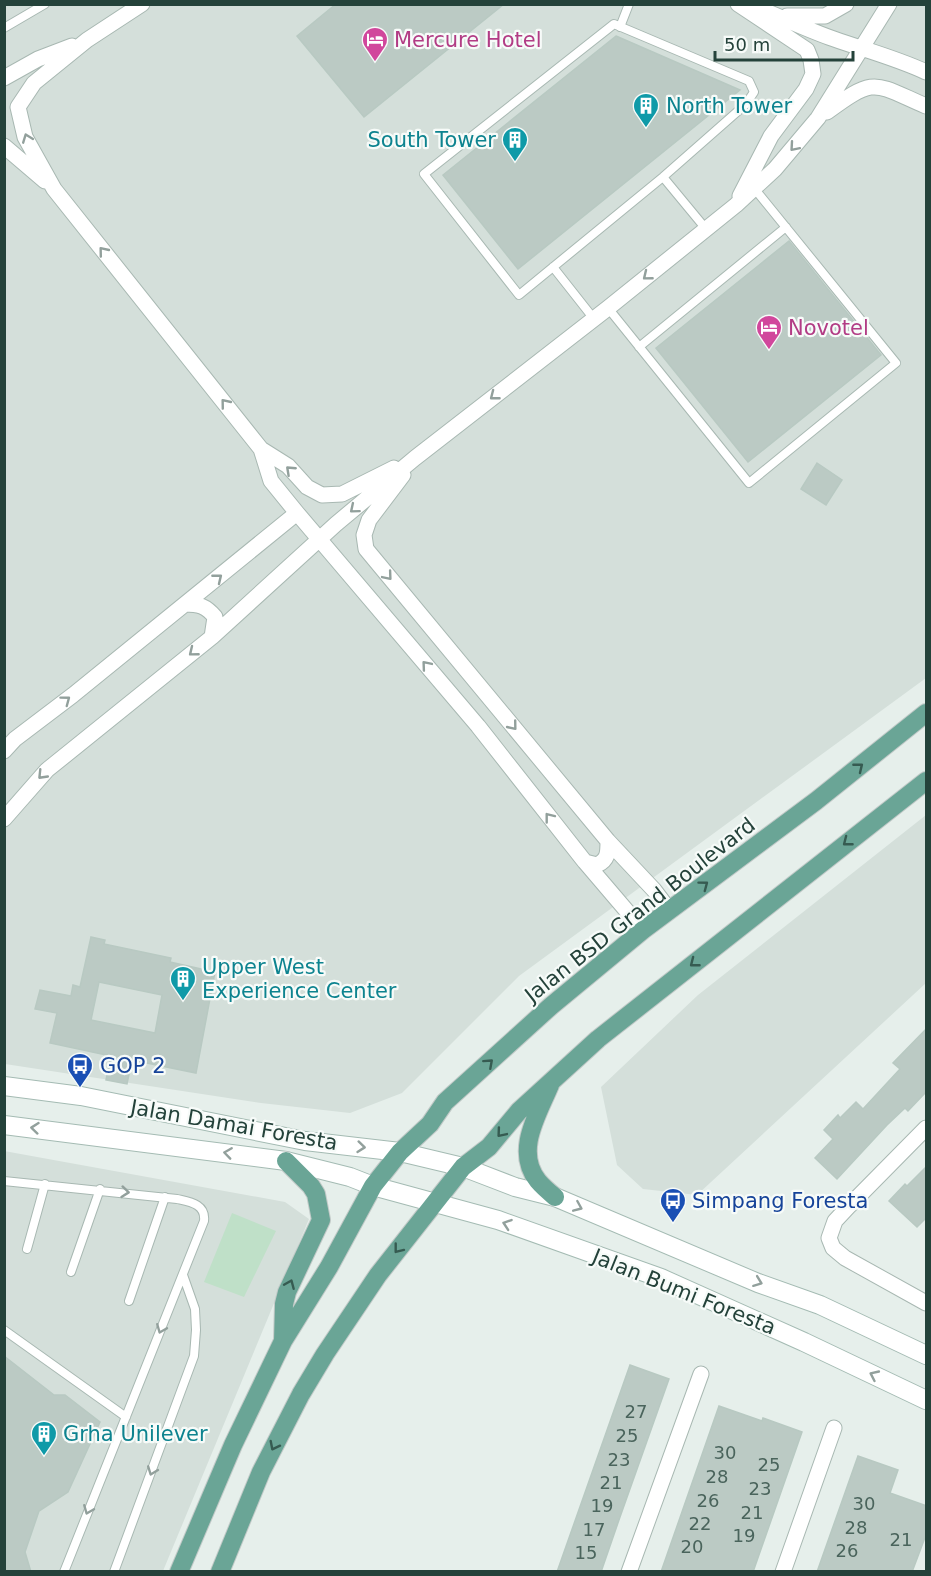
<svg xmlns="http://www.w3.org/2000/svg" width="931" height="1576" font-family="'DejaVu Sans',sans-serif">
	<rect width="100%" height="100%" fill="#e6efeb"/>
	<path fill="#d4dfda" d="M4,5H926V678L519,976L402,1093L350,1113L261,1103L5,1064Z
		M926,815V983L697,1195L643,1189L617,1165L601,1087L698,995Z
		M4,1151L285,1202L309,1219L163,1571H5Z"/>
	<path fill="#bfe0c8" d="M232,1213L276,1231L244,1297L204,1282Z"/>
	<path fill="#bbcac4" stroke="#b8c9c2" stroke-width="1.5" fill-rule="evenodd" d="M336,4H504L364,117L297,36Z
		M616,36L740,90L518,269L443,175Z
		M789,241L881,355L748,462L656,348Z
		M817,463L842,480L826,505L801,489Z
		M91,937L105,940L104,944L171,958L170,962L215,972L196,1073L132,1060L127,1084L106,1080L111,1056L50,1043L57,1013L35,1009L40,990L71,996L73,985L80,987ZM99,982L162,995L155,1033L91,1020Z
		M927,1028V1091L908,1111L905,1108L887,1125L837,1179L815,1158L833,1139L824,1130L838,1115L840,1118L856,1102L863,1109L900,1069L893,1063Z
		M927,1166V1217L917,1227L889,1201L905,1184L907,1186Z
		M4,1356L54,1395H65L100,1422L68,1492L39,1511L25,1552L31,1572H4Z
		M630,1365L669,1379L620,1517L601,1572H557Z
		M719,1406L762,1421L763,1418L802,1432L753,1572H661Z
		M858,1456L898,1470L890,1493L927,1506V1532L912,1572H817Z"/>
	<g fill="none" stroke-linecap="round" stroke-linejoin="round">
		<defs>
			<path id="lane" d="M614,24L749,81L754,92L746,104L663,177L519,295L424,174Z
				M620,27L629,4
				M4,28L45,4
				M663,177L706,229
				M553,267L594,319
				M608,308L749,483L896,363L754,188
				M639,347L786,227
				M4,1181L177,1199C190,1202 206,1204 204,1221L64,1572
				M27,1249L45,1184
				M71,1272L100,1189
				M129,1301L165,1197
				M4,1330L126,1417
				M114,1572L194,1356L196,1330L195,1309L183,1275"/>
			<path id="street" d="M142,4L87,40L34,83L18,107L25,137L54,189L261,449L288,466L307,487L322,495L342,494L394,468
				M738,4L807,50L811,60L813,74L806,89L771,136L740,196
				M748,4C777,15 805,29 834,39C865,50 896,58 926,72
				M787,16H825L846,4
				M4,78L38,59L72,46
				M827,112C876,76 873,83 926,106
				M4,146L45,181
				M261,449L271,481L297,513L478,726L585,862L643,930
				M403,475L369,520L364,535L366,549L608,841L654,890L670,911
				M185,604C199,604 206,606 215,617L212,637
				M4,751L15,739L73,695L297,513
				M4,819L47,770L212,637L336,524L415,458L608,308L736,205L775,169L818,118L889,4
				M585,862L597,865C608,860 608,853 608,841
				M926,1128L849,1206L835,1221L829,1238L833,1248L845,1258L926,1303
				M629,1572L701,1374
				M783,1572L834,1428"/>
			<path id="secondary" d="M4,1086L81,1096L305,1141L400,1152L463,1167L515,1187L555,1197L758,1283L820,1305L926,1355
				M4,1125L286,1161L350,1177L373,1186L498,1220L661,1278L804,1342L926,1400"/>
			<path id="primary" d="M550,1085C538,1114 514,1151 538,1181C543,1187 549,1192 555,1197
				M283,1341L284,1304L287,1292L321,1220L316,1194L311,1186L286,1161
				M179,1572L233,1445L283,1341L329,1267L373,1186L400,1152L430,1124L445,1102L551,1006L643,930L816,801L926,713
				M220,1572L261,1472L301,1394L325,1354L378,1275L463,1167L489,1147L519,1111L598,1039L926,781"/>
		</defs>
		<use href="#lane" stroke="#a8b8b2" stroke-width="10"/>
		<use href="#street" stroke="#a8b8b2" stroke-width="17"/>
		<use href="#secondary" stroke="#a4bbb3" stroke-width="20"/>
		<use href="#primary" stroke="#c2cac8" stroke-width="20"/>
		<use href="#lane" stroke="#fff" stroke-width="8"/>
		<use href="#street" stroke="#fff" stroke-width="15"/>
		<use href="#secondary" stroke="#fff" stroke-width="18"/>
		<use href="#primary" stroke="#6aa596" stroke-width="18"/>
	</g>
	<defs><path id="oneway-chevron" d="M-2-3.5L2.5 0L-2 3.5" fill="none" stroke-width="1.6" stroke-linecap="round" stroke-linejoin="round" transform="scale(1.5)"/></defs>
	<g stroke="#92a09c">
		<use href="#oneway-chevron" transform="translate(27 138) rotate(-111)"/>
		<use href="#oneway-chevron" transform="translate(794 147) rotate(131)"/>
		<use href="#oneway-chevron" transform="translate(103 251) rotate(-129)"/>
		<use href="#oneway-chevron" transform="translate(647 276) rotate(141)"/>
		<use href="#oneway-chevron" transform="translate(494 396) rotate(142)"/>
		<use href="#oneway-chevron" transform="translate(225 403) rotate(-129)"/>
		<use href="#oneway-chevron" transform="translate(290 470) rotate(-137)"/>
		<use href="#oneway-chevron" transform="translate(354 509) rotate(140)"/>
		<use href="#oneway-chevron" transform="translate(388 576) rotate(50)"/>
		<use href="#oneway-chevron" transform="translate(218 578) rotate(-39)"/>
		<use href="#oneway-chevron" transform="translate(193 652) rotate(141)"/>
		<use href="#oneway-chevron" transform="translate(426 665) rotate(-130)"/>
		<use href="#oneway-chevron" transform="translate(66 700) rotate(-37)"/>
		<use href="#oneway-chevron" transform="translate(513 726) rotate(51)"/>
		<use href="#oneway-chevron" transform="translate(42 775) rotate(134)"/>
		<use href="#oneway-chevron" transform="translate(549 817) rotate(-128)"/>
		<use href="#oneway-chevron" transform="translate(35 1128) rotate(-174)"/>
		<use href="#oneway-chevron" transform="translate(361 1147) rotate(6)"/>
		<use href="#oneway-chevron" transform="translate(228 1153) rotate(-172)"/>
		<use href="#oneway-chevron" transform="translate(125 1192) rotate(6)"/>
		<use href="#oneway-chevron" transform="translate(578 1207) rotate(23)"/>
		<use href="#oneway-chevron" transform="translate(507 1224) rotate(-161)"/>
		<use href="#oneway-chevron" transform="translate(758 1282) rotate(21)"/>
		<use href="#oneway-chevron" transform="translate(161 1329) rotate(112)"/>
		<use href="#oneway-chevron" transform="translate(874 1375) rotate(-155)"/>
		<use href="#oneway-chevron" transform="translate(152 1471) rotate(111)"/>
		<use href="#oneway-chevron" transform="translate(88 1510) rotate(112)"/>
	</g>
	<g stroke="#365b51">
		<use href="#oneway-chevron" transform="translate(859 767) rotate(-39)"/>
		<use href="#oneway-chevron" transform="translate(847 842) rotate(142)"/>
		<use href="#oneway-chevron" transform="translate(704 885) rotate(-37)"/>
		<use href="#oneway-chevron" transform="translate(694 963) rotate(142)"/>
		<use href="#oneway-chevron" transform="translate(489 1063) rotate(-42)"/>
		<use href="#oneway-chevron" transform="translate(501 1133) rotate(130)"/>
		<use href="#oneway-chevron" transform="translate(398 1249) rotate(128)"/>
		<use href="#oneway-chevron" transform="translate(290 1284) rotate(-67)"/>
		<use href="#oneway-chevron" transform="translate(274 1446) rotate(117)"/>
	</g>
	<defs>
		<symbol id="hotel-pin" viewBox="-11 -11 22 30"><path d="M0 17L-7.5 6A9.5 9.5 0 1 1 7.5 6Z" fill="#d1479c" stroke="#f7fbf9"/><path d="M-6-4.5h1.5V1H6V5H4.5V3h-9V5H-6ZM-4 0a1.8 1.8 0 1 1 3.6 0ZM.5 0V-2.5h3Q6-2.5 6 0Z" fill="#fff"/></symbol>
		<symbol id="building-pin" viewBox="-11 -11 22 30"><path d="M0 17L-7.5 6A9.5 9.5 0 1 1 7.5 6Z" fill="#0f9aa8" stroke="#f7fbf9"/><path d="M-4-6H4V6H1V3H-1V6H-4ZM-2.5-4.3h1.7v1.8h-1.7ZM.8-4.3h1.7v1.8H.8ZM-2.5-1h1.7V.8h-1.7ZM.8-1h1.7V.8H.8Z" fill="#fff"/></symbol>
		<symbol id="bus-pin" viewBox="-11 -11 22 30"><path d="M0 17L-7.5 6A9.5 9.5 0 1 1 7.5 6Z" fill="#1a4fb4" stroke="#f7fbf9"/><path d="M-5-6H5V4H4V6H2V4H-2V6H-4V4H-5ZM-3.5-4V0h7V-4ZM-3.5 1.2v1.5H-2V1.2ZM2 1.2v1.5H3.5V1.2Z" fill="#fff"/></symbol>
	</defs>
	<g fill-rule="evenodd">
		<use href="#hotel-pin" x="360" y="25" width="30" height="40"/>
		<use href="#building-pin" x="631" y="91" width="30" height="40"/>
		<use href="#building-pin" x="500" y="125" width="30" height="40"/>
		<use href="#hotel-pin" x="754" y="313" width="30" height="40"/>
		<use href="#building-pin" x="168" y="964" width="30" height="40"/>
		<use href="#bus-pin" x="65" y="1051" width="30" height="40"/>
		<use href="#bus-pin" x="658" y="1186" width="30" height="40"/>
		<use href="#building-pin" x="29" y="1419" width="30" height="40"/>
	</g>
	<g text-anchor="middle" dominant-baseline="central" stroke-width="4.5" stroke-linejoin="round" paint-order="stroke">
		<g font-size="18" fill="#4a645c">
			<text x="636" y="1411">27</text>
			<text x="627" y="1435">25</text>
			<text x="725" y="1452">30</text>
			<text x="619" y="1459">23</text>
			<text x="769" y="1464">25</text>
			<text x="717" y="1476">28</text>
			<text x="611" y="1482">21</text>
			<text x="760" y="1488">23</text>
			<text x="708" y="1500">26</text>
			<text x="864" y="1503">30</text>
			<text x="602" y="1505">19</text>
			<text x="752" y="1512">21</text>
			<text x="700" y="1523">22</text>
			<text x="856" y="1527">28</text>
			<text x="594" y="1529">17</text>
			<text x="744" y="1535">19</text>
			<text x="901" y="1539">21</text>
			<text x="692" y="1546">20</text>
			<text x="847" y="1550">26</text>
			<text x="586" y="1552">15</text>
		</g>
		<g font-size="21" fill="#b23c85" stroke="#f7fbf9" text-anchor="start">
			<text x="394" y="40">Mercure Hotel</text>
			<text x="788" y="328">Novotel</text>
		</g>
		<g font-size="21" fill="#0d838f" stroke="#f7fbf9" text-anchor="start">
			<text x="666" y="106">North Tower</text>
			<text x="496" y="140" text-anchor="end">South Tower</text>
			<text x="202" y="967">Upper West<tspan x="202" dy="24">Experience Center</tspan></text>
			<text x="63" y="1434">Grha Unilever</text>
		</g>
		<g font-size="21" fill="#24423a" stroke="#f7fbf9">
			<text transform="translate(640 910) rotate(-38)">Jalan BSD Grand Boulevard</text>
			<text transform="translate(234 1125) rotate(10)">Jalan Damai Foresta</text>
			<text transform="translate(684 1292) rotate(22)">Jalan Bumi Foresta</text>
		</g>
		<g font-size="21" fill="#164399" stroke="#f7fbf9" text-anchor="start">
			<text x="100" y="1066">GOP 2</text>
			<text x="692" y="1201">Simpang Foresta</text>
		</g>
	</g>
	<rect width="931" height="1576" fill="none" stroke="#24423a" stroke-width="12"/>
	<path d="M715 51v9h138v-9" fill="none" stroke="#24423a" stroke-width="3"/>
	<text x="724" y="51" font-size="18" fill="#24423a" stroke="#f7fbf9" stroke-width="4.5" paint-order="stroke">50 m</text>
</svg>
